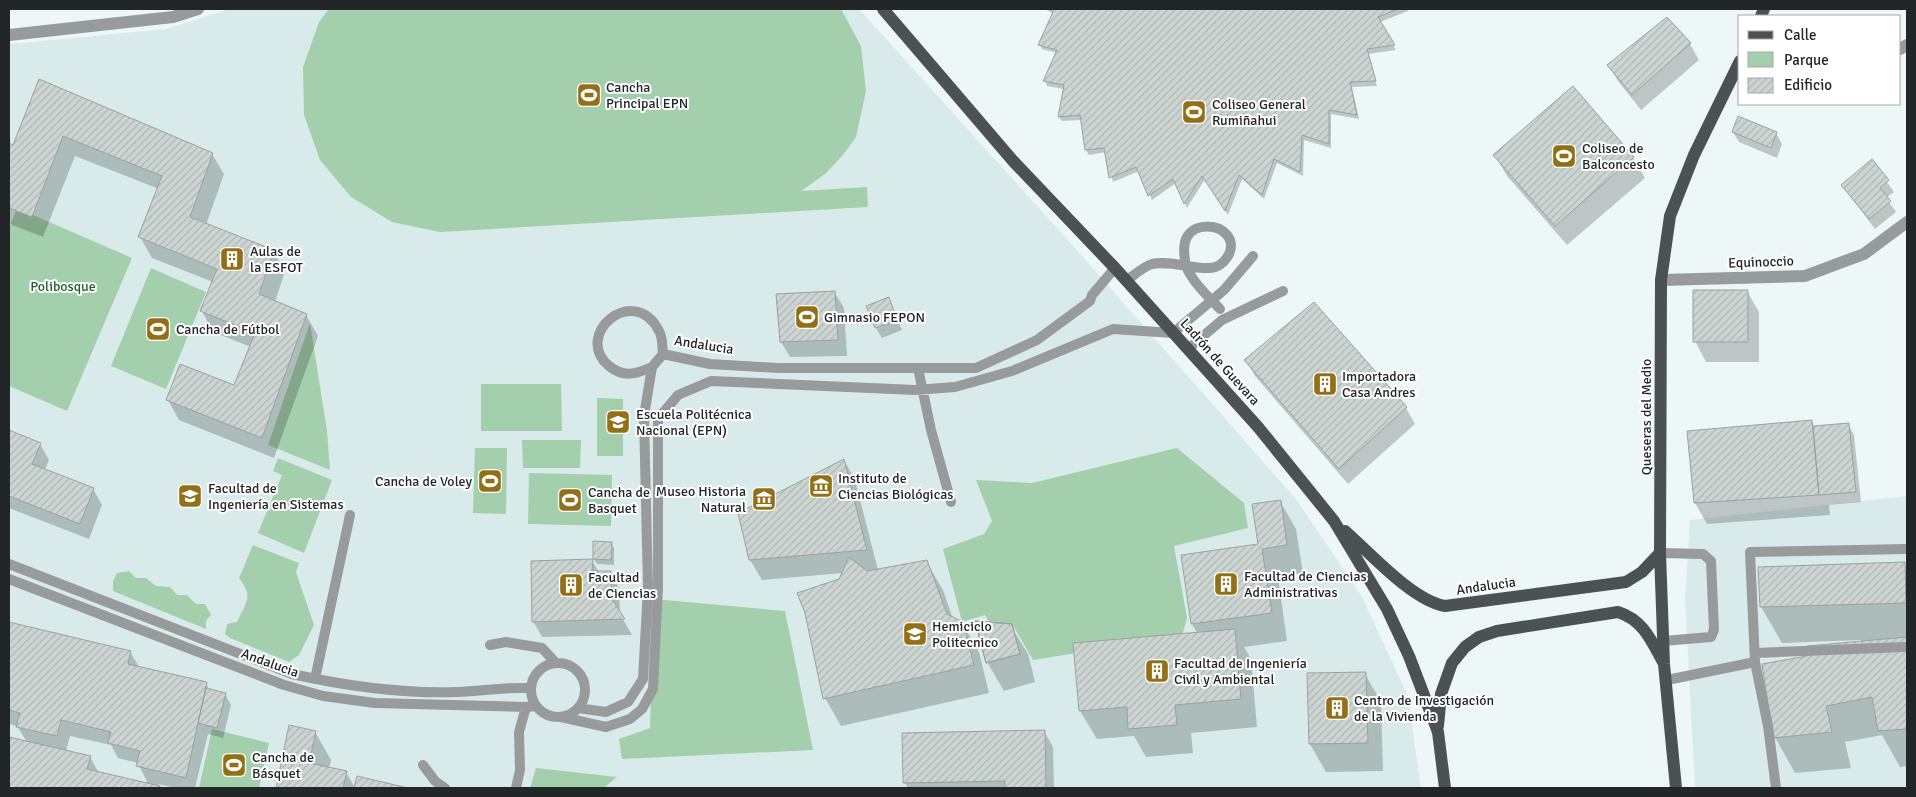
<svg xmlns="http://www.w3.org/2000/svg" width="1916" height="797" font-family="Signika,sans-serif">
	<defs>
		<pattern id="building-hatch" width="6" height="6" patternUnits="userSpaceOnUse" patternTransform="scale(1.25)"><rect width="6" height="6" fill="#ccd5d1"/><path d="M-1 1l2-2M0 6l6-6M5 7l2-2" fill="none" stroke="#afb7b3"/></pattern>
	</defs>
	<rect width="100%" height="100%" fill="#eef7f7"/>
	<path fill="#d8ebea" d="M229,9H859L1076,249L1296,499L1361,595L1408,696L1421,788H9V44L167,29Z
		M1907,496V788H1695L1685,599L1690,520Z"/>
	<path fill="#a4cfac" d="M329,9H841L861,46L866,91L856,137L843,155L825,174L801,191L867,187L868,207L440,232L392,222L351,197L320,160L304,115L303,67L319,22Z
		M17,208L132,258L67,411L9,386V228Z
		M151,268L206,292L166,389L111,366Z
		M310,323L327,431L330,470L268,445Z
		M481,384H561L562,431H481Z
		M597,398L623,399V456H597Z
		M522,440H581L580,468H523Z
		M475,448H507L506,514L473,513Z
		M1177,448L1244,503L1248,528L1174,546L1187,618L1182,636L1033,660L1012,624L989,622L985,615L962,622L943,549L984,534L992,521L976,480L1032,483Z
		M278,458L332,480L304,553L258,533L282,475L273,471Z
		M529,473L612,475L611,526L528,524Z
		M253,545L299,563L296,572L314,625L299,655L289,662L230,638L225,634L227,624L237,622C246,602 254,597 239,578Z
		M129,571L136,578H146L156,586L170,587L177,595H187L196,604H205L211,615L206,621V629L113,591V581L117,573Z
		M654,599L785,611L813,750L622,759L619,739L650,728Z
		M212,729L269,743L259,788H199Z
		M536,768L617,777L604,788H530Z"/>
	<path fill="#0003" fill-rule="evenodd" d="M1045,9H1407L1408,11L1380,22L1396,50L1368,54L1377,86L1352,87L1359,119L1331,114V148L1304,140L1303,176L1277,163L1264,199L1242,179L1228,215L1205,179L1187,208L1176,183L1152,200L1139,171L1113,182L1106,152L1089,155L1086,150L1082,120L1062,121L1059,117L1064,89L1047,86L1045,81L1057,53L1042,49L1040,44L1054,14Z
		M1667,19L1690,44L1699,60L1641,110L1618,81L1609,65Z
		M39,81L212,154L224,174L206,225L273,251L285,271L275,302L306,315L318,336L274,458L179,420L168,400L235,387L251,347L213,332L202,311L213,282L152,258L140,237L159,189L75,156L43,237L10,224L9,144L14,146Z
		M1733,132L1776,133L1782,144L1777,158L1739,142Z
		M1495,155L1633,158L1645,178L1567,245L1507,176Z
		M1872,161L1894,192L1886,198L1896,212L1875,229L1842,185Z
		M1747,291L1759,312V362H1706L1695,341Z
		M835,293L844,308L847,356L790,357L781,342Z
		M888,299L902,330L882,338L876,328Z
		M1314,304L1406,408L1415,424L1348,484L1255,376L1246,360Z
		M1811,422L1815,428L1848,424L1854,435L1861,502L1829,505L1830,515L1707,524L1695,503L1689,432Z
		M9,432L40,444L49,460L45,470L93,489L102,505L89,539L9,508Z
		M844,460L855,480L878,570L926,561L943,590L953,619L962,623L979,652L989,693L841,726L825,698L840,580L843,573L762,580L750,560Z
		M1280,501L1296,529L1303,573L1278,577L1287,641L1244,647L1251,659L1257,727L1191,733L1193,753L1146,757L1134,736L1097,739L1080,711L1198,634L1192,624L1260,545Z
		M611,543L614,548V565L597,564L594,559Z
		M592,561L599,572H610L619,588L620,614L632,635L542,637L533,621Z
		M1904,564L1907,569V766L1900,767L1882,735L1845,742L1851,768L1795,773L1775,737L1809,657L1861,642V640L1782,643L1761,607Z
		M9,623L130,652L140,668L206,683L210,691L225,694L231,705L223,738L208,734L195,788H175L158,784L160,788H9V738L27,742L17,726L9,724ZM70,736L111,745L118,758L138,763L148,784L99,773L90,757L66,751Z
		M1011,626L1028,654L1035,682L1004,691L987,662Z
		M1365,674L1381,702L1383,771L1326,772L1310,744Z
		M290,726L315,732L331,760L329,768L346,772L355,788L358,778L402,788H277Z
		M1044,731L1053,747L1054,788H908L905,783Z"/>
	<path fill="url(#building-hatch)" stroke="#9aa29f" d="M1049,9H1398L1378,17L1395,45L1367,49L1376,81L1350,82L1357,115L1329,110V144L1302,135L1300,172L1274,159L1262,195L1239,175L1225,211L1202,176L1184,204L1173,179L1148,196L1136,167L1109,178L1104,148L1085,150L1080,115L1058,117L1064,85L1043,81L1057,50L1038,45L1053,12Z
		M1667,17L1691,43L1632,95L1607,65Z
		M39,79L213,153L190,217L274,250L259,294L307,314L262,438L166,400L180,364L234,385L255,333L200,311L217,269L138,237L162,176L63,136L32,217L9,208V143L13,145Z
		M1573,86L1634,157L1555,226L1493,155Z
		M1738,116L1777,132L1771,148L1732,132Z
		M1872,159L1889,180L1880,188L1891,201L1869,219L1841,185Z
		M1693,290H1748V342H1693Z
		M835,291L838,340L780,342L776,294Z
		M889,297L897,320L875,328L866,306Z
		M1314,302L1407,407L1339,469L1244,360Z
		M1812,420L1819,495L1694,503L1687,431Z
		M1849,423L1856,492L1819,495L1813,426Z
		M9,430L41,443L32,464L94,488L80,524L9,496Z
		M844,459L867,550L749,560L738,513Z
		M1281,500L1287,545L1262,549L1272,613L1191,624L1181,555L1258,544L1252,504Z
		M593,541L612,542L611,560L593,559Z
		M849,557L867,571L927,560L947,614L963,622L974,665L823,699L805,613L797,593L839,579Z
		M593,559L592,571H611V598L625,619L532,622L531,561Z
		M1905,562L1906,603L1760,607L1758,567Z
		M975,621L1012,624L1020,654L986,663Z
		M975,621L1012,624L1020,654L986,663Z
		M9,622L131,651L128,664L207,682L186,778L136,766L140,751L108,743L111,732L61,720L57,736L16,727L20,713L9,710Z
		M1235,629L1241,699L1175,705L1177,725L1128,729L1127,707L1079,711L1073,643Z
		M1907,637V729L1878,731L1872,697L1826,706L1832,732L1773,738L1762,664L1807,656V646Z
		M1366,672L1368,743L1309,744L1307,673Z
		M206,688L226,693L217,728L198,723Z
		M289,725L316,731L309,763L347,771L343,788H276Z
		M1045,730L1046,788H1005V781L903,783L902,733Z
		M9,737L91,756L87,769L160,786V788H9Z
		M357,776L408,788H354Z"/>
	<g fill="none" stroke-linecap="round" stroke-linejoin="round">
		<path stroke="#979b9c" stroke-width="10" d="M1126,281C1133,276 1144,266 1152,264C1170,260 1191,269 1209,268C1224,268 1238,248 1227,235C1218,224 1195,223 1187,237C1182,246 1184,265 1190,274C1197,287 1210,298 1220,309
			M1188,349L1222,320L1283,291
			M663,354L710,364L778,368H976L1037,340L1090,301L1092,295L1115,268
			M652,367C636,374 624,378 609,366C572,335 634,282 659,331C663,337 662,347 663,354
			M918,368L931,430L951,502
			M1660,553L1703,554L1711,561L1714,630L1711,637L1663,641
			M9,564L292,674C346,686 402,694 458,692C482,691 506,687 530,688
			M9,579L284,685L323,696L375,703L526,707L536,706
			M490,645L506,642L542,648L555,662
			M1756,653L1905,647
			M531 690a27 27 0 1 1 54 0a27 27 0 1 1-54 0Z
			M315,679L350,515
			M1667,680L1755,662
			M578,708L606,712L619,706L628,702L643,679L648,588L644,416L652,367L663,354
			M561,717L606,727L630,719L642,709L653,689L658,588V419L678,395L711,381L915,390L955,387L1012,371L1113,329L1173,333L1224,290L1253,256
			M423,765L435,781L445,788
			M516,788L520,770L519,732L526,707
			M1776,788L1768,726L1755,662L1750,552L1907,549"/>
		<path stroke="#979b9c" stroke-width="12" d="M1900,49L1907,45
			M1661,280L1805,276L1864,254L1907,222"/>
		<path stroke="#979b9c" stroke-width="12" d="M9,35L173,17L198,9"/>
		<path stroke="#4c5254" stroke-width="12" d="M883,9L1014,162L1115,268L1258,427L1334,521L1387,609L1409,656L1438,732L1445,788
			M1761,16L1764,9
			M1345,531C1370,553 1413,601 1445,606L1626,582L1642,572L1660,553
			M1438,726L1441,694L1452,663L1465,647L1479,637L1497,631L1618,612C1643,620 1651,640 1663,662
			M1676,788L1664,664L1660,553L1661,280L1670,216L1694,155L1740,61"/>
	</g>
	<defs>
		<symbol id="stadium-square" viewBox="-11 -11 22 22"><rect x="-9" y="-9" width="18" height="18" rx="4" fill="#937017" stroke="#fff"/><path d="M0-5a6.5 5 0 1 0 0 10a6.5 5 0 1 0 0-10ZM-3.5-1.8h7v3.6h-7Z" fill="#fff"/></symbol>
		<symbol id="building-square" viewBox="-11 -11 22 22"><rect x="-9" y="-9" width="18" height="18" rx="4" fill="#937017" stroke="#fff"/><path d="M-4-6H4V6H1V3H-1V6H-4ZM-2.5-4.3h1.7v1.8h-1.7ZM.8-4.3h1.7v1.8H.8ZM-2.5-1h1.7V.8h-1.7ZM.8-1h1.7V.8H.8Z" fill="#fff"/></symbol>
		<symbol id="university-square" viewBox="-11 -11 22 22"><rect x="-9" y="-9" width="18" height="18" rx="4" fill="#937017" stroke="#fff"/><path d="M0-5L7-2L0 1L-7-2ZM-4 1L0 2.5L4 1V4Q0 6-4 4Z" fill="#fff"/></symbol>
		<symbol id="museum-square" viewBox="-11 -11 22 22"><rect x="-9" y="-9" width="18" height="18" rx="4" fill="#937017" stroke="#fff"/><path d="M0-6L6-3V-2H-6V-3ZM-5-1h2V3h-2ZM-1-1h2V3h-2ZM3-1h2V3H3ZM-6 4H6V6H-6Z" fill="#fff"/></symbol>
		<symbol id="school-square" viewBox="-11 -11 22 22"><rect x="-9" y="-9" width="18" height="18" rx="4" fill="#937017" stroke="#fff"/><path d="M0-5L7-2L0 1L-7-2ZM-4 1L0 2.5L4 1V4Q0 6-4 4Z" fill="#fff"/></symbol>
	</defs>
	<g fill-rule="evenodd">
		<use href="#stadium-square" x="575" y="81" width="28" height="28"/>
		<use href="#stadium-square" x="1180" y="98" width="28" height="28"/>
		<use href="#stadium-square" x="1550" y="142" width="28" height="28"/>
		<use href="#building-square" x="218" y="245" width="28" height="28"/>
		<use href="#stadium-square" x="793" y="303" width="28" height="28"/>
		<use href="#stadium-square" x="144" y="315" width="28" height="28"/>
		<use href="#building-square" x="1311" y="370" width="28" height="28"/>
		<use href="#university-square" x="604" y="408" width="28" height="28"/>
		<use href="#stadium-square" x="476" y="467" width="28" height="28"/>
		<use href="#museum-square" x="807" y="472" width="28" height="28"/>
		<use href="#school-square" x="176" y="482" width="28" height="28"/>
		<use href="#museum-square" x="750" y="485" width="28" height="28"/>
		<use href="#stadium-square" x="556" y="486" width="28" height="28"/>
		<use href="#building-square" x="1212" y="570" width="28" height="28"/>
		<use href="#building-square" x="557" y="571" width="28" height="28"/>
		<use href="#university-square" x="901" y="620" width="28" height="28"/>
		<use href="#building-square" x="1143" y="657" width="28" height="28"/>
		<use href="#building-square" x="1323" y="694" width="28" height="28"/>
		<use href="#stadium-square" x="220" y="751" width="28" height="28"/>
	</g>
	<g text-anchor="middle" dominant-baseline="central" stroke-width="4" stroke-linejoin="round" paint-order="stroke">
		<g font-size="14" fill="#232626" stroke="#fff" text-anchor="start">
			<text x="606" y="87">Cancha<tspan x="606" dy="16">Principal EPN</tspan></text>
			<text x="1212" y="104">Coliseo General<tspan x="1212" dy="16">Rumiñahui</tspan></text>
			<text x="1582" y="148">Coliseo de<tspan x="1582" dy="16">Balconcesto</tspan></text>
			<text x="250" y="251">Aulas de<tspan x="250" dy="16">la ESFOT</tspan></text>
			<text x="824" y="317">Gimnasio FEPON</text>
			<text x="176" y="329">Cancha de Fútbol</text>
			<text x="1342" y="376">Importadora<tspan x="1342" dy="16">Casa Andres</tspan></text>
			<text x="636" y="414">Escuela Politécnica<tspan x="636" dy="16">Nacional (EPN)</tspan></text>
			<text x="838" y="478">Instituto de<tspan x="838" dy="16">Ciencias Biológicas</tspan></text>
			<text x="472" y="481" text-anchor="end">Cancha de Voley</text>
			<text x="208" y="488">Facultad de<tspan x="208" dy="16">Ingeniería en Sistemas</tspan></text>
			<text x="746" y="491" text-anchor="end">Museo Historia<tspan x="746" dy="16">Natural</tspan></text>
			<text x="588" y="492">Cancha de<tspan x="588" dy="16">Basquet</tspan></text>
			<text x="1244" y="576">Facultad de Ciencias<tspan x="1244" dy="16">Administrativas</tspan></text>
			<text x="588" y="577">Facultad<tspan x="588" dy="16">de Ciencias</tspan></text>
			<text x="932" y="626">Hemiciclo<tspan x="932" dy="16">Politecnico</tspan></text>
			<text x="1174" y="663">Facultad de Ingeniería<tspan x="1174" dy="16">Civil y Ambiental</tspan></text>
			<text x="1354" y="700">Centro de Investigación<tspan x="1354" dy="16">de la Vivienda</tspan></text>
			<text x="252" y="757">Cancha de<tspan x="252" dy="16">Básquet</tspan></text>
		</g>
		<g font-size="14" fill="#232626" stroke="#fff">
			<text transform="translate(1761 262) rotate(-2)">Equinoccio</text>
			<text transform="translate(704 345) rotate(9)">Andalucia</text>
			<text transform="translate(1220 362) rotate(48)">Ladrón de Guevara</text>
			<text transform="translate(1646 417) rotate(-90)">Queseras del Medio</text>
			<text transform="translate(1486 586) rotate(-8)">Andalucia</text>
			<text transform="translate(270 663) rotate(20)">Andalucia</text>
		</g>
		<g font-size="14" fill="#1d6232" stroke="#fff">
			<text x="63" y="286">Polibosque</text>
		</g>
	</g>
	<rect width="1916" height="797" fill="none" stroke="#232626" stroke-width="20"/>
	<rect x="1738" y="15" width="162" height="90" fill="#ffffff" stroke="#a7a8a8"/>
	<rect x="1748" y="31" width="25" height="8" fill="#4c5254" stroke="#a7a8a8"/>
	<text x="1784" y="40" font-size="15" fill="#232626">Calle</text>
	<rect x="1748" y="52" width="25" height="15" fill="#a4cfac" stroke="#a7a8a8"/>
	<text x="1784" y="65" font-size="15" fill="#232626">Parque</text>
	<rect x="1748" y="78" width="25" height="15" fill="url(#building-hatch)" stroke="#a7a8a8"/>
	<text x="1784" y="90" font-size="15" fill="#232626">Edificio</text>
</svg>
